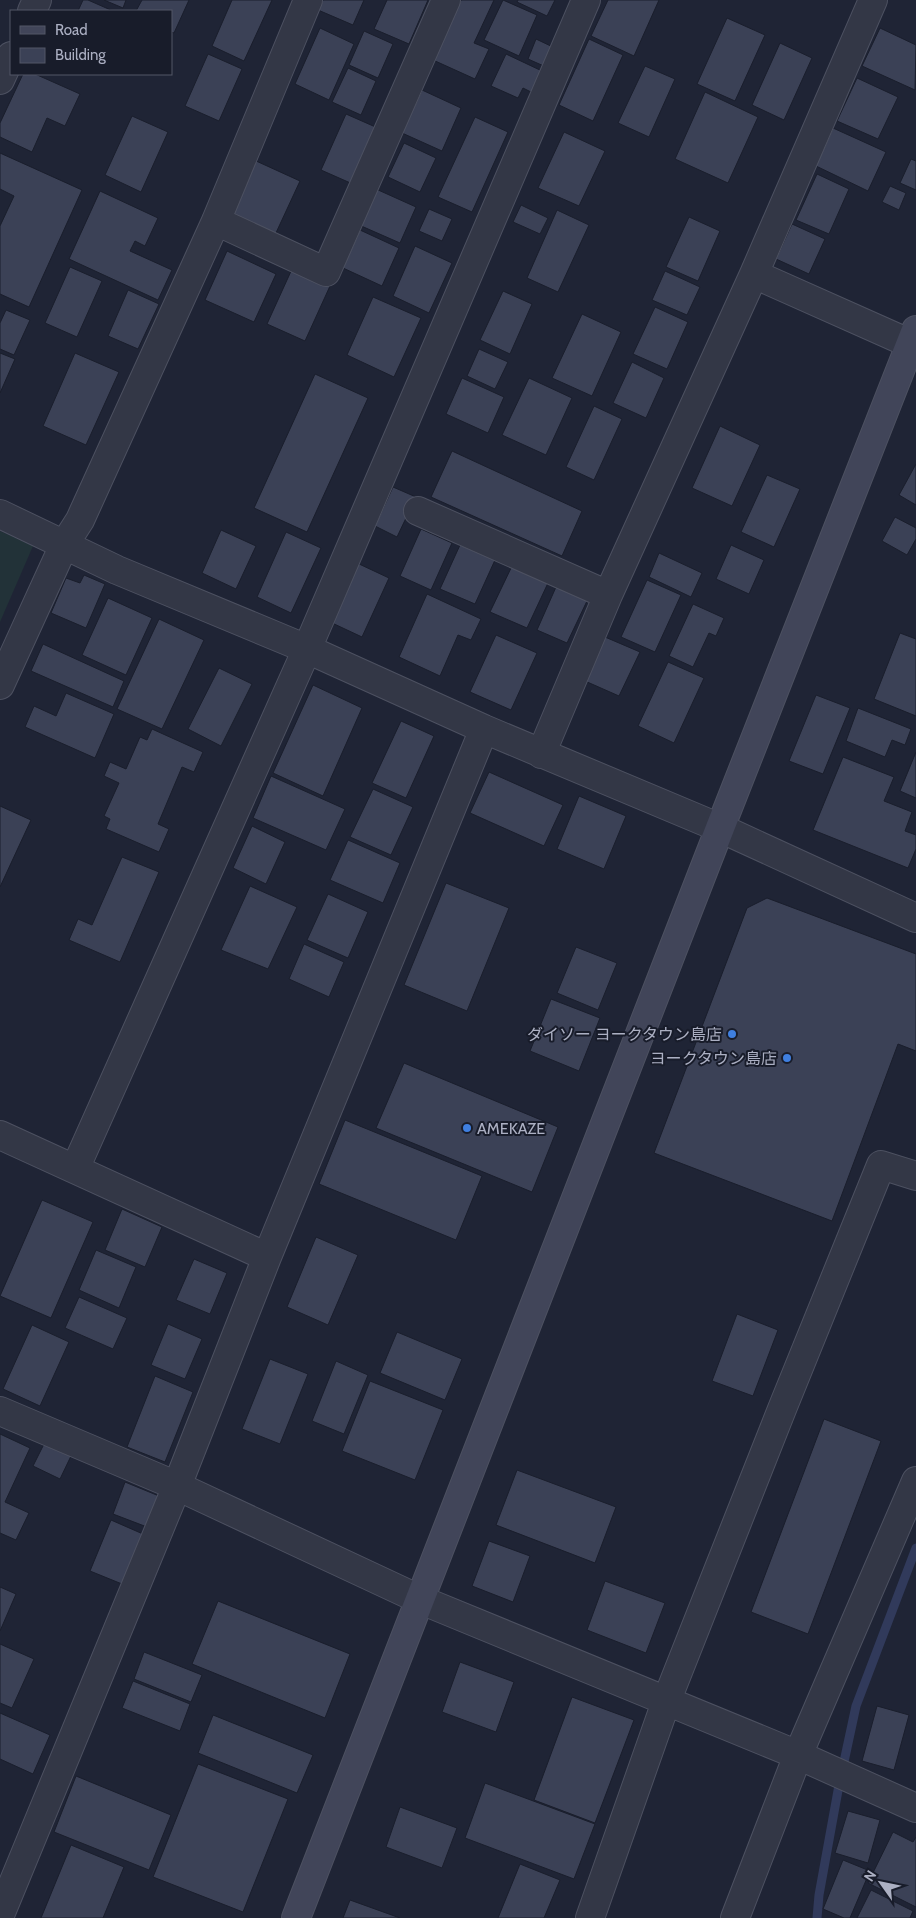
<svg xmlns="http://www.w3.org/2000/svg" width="916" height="1918" font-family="Cabin,'Noto Sans JP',sans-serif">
	<rect width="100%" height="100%" fill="#1f2435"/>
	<path fill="#223238" d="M0,531L33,546L0,622Z"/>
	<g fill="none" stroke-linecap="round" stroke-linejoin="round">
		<path stroke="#313a5b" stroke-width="9" d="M817,1918L819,1895L839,1785L856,1706L916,1548"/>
	</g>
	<path fill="#3b4156" stroke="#1a1e2c" d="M83,0H88L113,11H78Z
		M104,0H126L123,8Z
		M142,0H189L174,33L171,32V11H136Z
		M232,0H272L244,61L212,46Z
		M323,0H364L353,25L318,10Z
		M387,0H428L409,44L374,29Z
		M461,0H494L474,43L489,49L475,79L433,60Z
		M503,0L537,15L519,56L484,40Z
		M518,0H555L547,16L517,2Z
		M608,0H659L634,56L591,36Z
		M727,18L765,35L735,101L697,84Z
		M320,28L354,44L329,100L295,84Z
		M880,28L916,45L915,90L862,66Z
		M364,31L393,44L378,78L349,65Z
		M536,39L555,48L546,67L528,59Z
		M589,39L623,55L593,121L559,105Z
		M780,43L812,58L784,120L752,105Z
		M208,54L242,69L219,121L185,106Z
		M506,54L542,71L533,93L523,88L518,98L491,86Z
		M645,66L675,79L649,137L618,123Z
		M348,68L376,81L361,115L332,102Z
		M23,74H35L80,94L65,126L47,118L32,152L0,137V123Z
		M857,78L898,97L878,139L837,121Z
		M422,90L461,108L442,151L402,133Z
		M705,92L758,117L728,183L675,159Z
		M346,114L380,129L355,185L321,170Z
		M132,116L168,132L141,192L105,175Z
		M475,117L508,132L472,212L438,197Z
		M833,128L886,152L868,191L816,166Z
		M564,132L605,151L579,206L538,188Z
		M404,143L436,158L420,192L388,177Z
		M0,153L82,190L29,307L0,294V226L14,196L0,189Z
		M911,159L916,161V190L900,183Z
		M254,160L300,181L275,235L230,214Z
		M817,174L849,189L829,234L796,220Z
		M890,186L906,193L899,210L882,202Z
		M376,189L416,207L400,243L359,225Z
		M100,191L158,218L145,246L135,241L130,251L172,270L158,300L69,259Z
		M521,205L548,218L540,234L513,222Z
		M429,209L452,219L442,241L419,231Z
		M557,210L589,225L558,292L527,278Z
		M689,217L720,231L698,281L666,267Z
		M792,224L825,239L809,274L776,259Z
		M360,230L399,248L382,286L343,268Z
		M415,246L452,263L429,313L393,296Z
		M227,251L276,274L254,322L205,300Z
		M70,267L102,281L77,337L45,323Z
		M292,269L330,286L305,341L267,324Z
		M665,271L700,287L687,315L652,300Z
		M128,290L159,304L138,349L108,336Z
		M503,291L532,304L510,354L480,340Z
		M373,297L421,318L394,377L347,355Z
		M655,307L688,322L667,369L633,354Z
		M6,310L30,320L14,355L0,349V323Z
		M582,314L621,332L592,396L552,378Z
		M479,349L508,362L495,389L467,376Z
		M0,353L15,359L0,393Z
		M75,353L119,372L86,445L43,426Z
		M632,362L664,378L646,418L613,403Z
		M315,374L368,398L307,532L254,508Z
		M462,378L504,397L488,433L446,414Z
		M529,378L572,398L546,455L502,435Z
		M594,406L622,419L594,480L566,467Z
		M720,426L760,445L732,506L692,488Z
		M452,451L582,511L562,556L431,497Z
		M916,464V505L899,495Z
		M767,475L800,489L774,547L741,532Z
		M393,487L416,497L397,537L375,526Z
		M895,517L916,528V539L907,555L882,541Z
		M421,529L452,543L431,590L400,576Z
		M221,530L256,546L236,589L202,573Z
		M286,532L321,548L291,613L257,597Z
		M460,545L495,560L475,604L440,589Z
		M731,545L764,560L749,594L716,579Z
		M659,553L702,573L691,597L649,577Z
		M357,563L389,578L362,637L330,622Z
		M512,566L548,583L527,628L490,612Z
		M84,575L105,584L86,628L51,613L66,578L80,583Z
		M647,580L681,595L655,652L621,637Z
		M556,587L587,601L567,643L537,630Z
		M427,594L481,619L471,640L458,635L440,676L399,657Z
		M108,598L152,618L126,675L82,655Z
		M693,604L724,618L716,636L709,633L693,667L669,656Z
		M159,619L204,640L162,729L117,709Z
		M900,633L916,639V716L874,699Z
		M496,635L537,653L511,710L470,692Z
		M605,637L640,652L619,696L585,681Z
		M43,644L124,681L113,707L31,671Z
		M668,662L704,678L674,743L638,726Z
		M219,668L252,684L221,746L188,729Z
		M313,685L362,708L323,796L273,773Z
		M66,693L114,714L95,758L25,727L34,706L56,716Z
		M816,695L850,708L823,774L789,761Z
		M858,708L911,729L905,745L892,740L885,757L846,741Z
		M401,721L434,736L406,798L372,783Z
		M152,729L203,752L194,772L182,767L158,824L169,829L159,852L106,829L110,819L104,816L119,783L104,776L110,762L126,769L140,737L147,740Z
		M916,752V798L900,791Z
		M843,757L894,777L884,801L912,812L905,831L916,835V849L908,868L813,830Z
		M489,772L563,805L544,846L470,813Z
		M271,776L345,809L326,850L253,818Z
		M373,789L413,807L391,855L350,837Z
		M579,796L626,816L604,869L557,849Z
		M0,806L31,820L0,887Z
		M252,826L285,842L266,884L233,868Z
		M348,840L400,863L383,903L330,880Z
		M122,857L159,872L120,962L69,940L78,919L92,925Z
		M446,883L509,908L467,1011L404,985Z
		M250,886L297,907L268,969L221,950Z
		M328,894L368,912L348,958L307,940Z
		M767,898L916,954V1051L898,1044L832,1221L654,1153L747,908Z
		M304,944L344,962L329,997L289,979Z
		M576,947L617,963L598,1010L557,993Z
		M551,999L600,1018L579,1071L530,1051Z
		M404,1063L558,1127L532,1192L376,1128Z
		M345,1120L482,1176L456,1240L319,1184Z
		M42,1200L93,1222L51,1318L0,1296Z
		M122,1209L162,1227L145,1267L105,1250Z
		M316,1237L358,1255L328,1325L287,1307Z
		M96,1250L136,1267L119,1308L79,1290Z
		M194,1259L227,1273L210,1314L176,1300Z
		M79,1297L127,1318L113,1349L65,1328Z
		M737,1314L778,1330L753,1396L712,1381Z
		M168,1324L202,1339L185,1379L151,1365Z
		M32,1325L69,1342L40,1406L3,1389Z
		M397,1332L462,1359L445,1400L380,1373Z
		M270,1359L308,1374L280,1444L242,1429Z
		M336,1361L368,1375L344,1434L312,1421Z
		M155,1376L193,1392L165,1462L127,1447Z
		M370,1381L443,1410L415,1480L342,1451Z
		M824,1419L881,1441L808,1634L751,1612Z
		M0,1434L30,1448L5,1502L29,1513L16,1540L0,1533Z
		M44,1444L71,1456L60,1479L33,1466Z
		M517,1470L616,1507L595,1563L496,1525Z
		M125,1482L159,1496L147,1527L113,1514Z
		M111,1520L143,1534L122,1584L90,1571Z
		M489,1541L530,1556L513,1602L472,1586Z
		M605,1581L665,1603L646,1653L587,1630Z
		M0,1587L16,1594L0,1631Z
		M218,1601L350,1654L325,1718L192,1664Z
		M0,1644L34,1659L12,1708L0,1703Z
		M144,1652L202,1675L191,1702L134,1679Z
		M460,1662L514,1682L496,1732L442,1712Z
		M133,1681L190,1704L180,1731L122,1708Z
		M572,1697L634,1720L595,1823L534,1800Z
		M877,1706L909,1715L894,1770L862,1761Z
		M0,1713L50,1735L33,1774L0,1759Z
		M213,1715L313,1755L297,1793L198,1753Z
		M198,1764L288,1799L243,1912L153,1877Z
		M76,1776L171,1815L149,1870L54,1832Z
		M485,1783L595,1824L574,1879L465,1838Z
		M400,1807L457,1828L442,1868L386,1847Z
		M848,1811L880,1820L868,1863L835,1853Z
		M893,1832L913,1842L916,1837V1907L868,1883Z
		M71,1845L124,1867L103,1918H41Z
		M843,1860L870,1871L850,1918H844L823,1909Z
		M520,1864L560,1880L544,1918H498Z
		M871,1890L913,1911L910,1918H857Z
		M350,1900L400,1918H343Z"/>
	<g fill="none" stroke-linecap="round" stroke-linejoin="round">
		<defs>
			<path id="street" d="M32,11L37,0
				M0,80L11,56
				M216,221L326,272L446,0
				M754,274L911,344
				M418,511L608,595
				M0,514L117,570L307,649L484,729L720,828L916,918
				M0,685L64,545L80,520L216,221L308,0
				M541,754L608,595L754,274L873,0
				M0,1135L267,1257
				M75,1169L307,649L586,0
				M0,1411L177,1486L421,1600L798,1755L916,1808
				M0,1915L177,1486L267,1257L484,729
				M590,1918L666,1702L782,1409L881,1165L916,1176
				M735,1918L798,1755L916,1481"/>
			<path id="secondary" d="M296,1918L720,828L916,330"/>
		</defs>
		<use href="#street" stroke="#4d5161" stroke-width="30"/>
		<use href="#secondary" stroke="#4d5161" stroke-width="30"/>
		<use href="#street" stroke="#333746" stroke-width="28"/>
		<use href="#secondary" stroke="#414559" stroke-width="28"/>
	</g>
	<g fill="#3f7fe0" stroke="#181c2a" stroke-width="2">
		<circle cx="732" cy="1034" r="5"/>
		<circle cx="787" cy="1058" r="5"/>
		<circle cx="467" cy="1128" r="5"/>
	</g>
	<g text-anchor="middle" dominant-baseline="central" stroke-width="4" stroke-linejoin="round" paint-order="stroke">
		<g font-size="16" fill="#acb0c3" stroke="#181c2a" text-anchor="end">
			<text x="722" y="1034">ダイソー ヨークタウン島店</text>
			<text x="777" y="1058">ヨークタウン島店</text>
			<text x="477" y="1128" text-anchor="start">AMEKAZE</text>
		</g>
	</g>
	<rect x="10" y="10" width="162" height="65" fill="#181c2a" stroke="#535767"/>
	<rect x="20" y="26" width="25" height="8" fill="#414559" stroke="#535767"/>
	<text x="55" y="35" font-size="15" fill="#acb0c3">Road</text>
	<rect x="20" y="48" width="25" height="15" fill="#3b4156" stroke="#535767"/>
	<text x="55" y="60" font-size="15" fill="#acb0c3">Building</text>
	<g transform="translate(881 1883) rotate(303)" stroke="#181c2a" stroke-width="4" paint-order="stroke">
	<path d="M0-4L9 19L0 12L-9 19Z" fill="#acb0c3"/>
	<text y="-8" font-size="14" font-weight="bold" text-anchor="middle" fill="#acb0c3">N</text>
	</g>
</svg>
